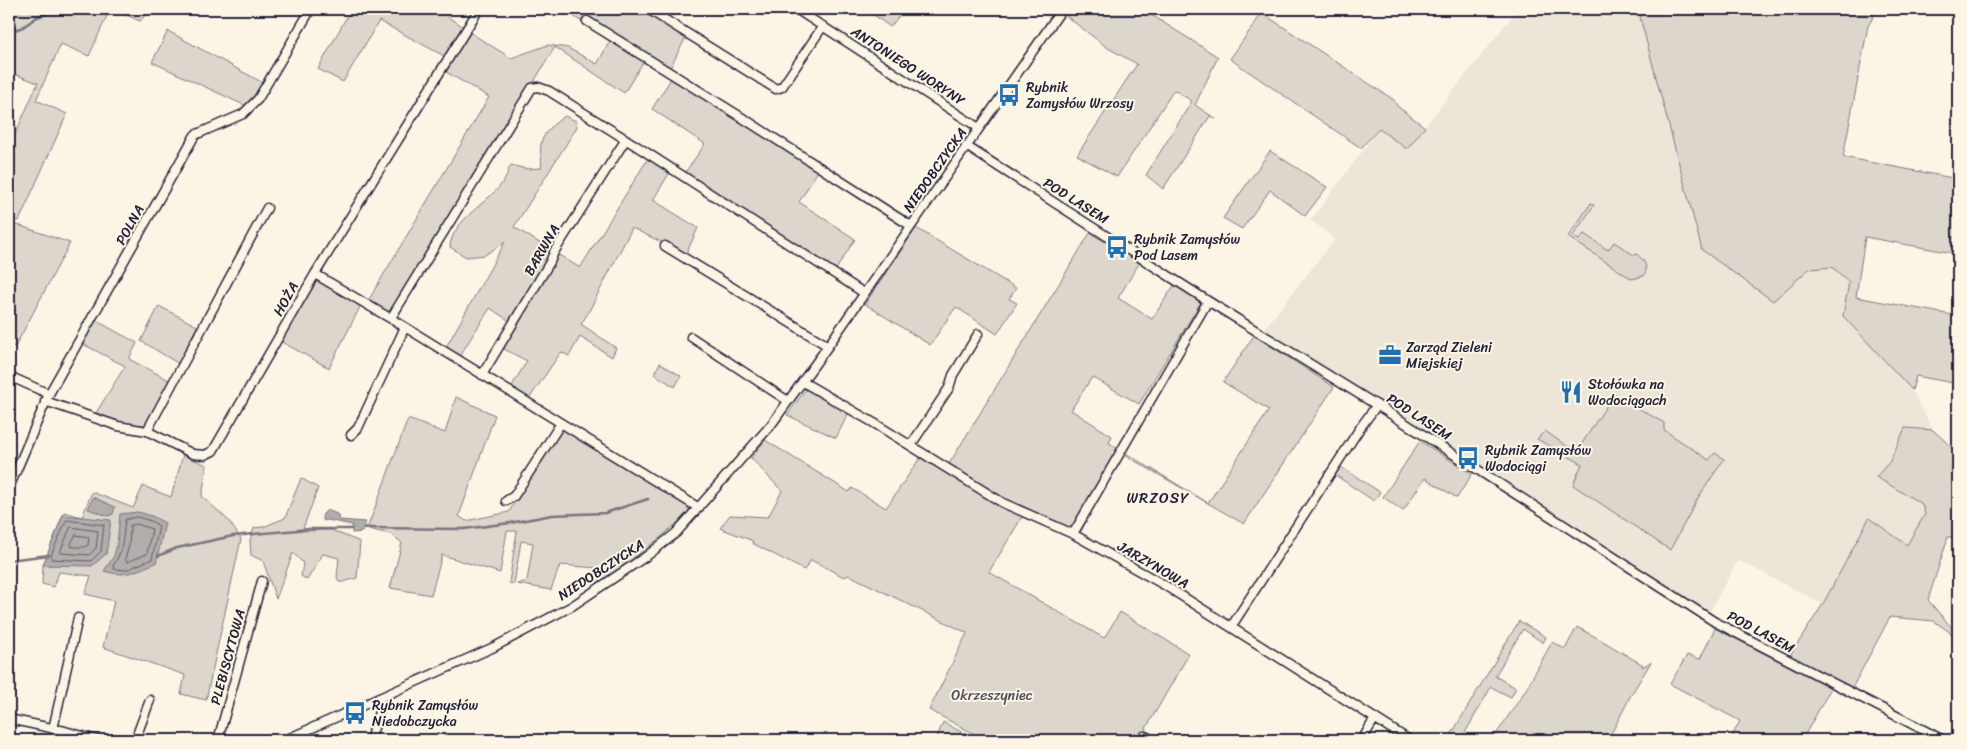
<svg xmlns="http://www.w3.org/2000/svg" width="1967" height="749" font-family="Sriracha,sans-serif">
	<rect width="100%" height="100%" fill="#fcf5e5"/>
	<filter id="ink" filterUnits="userSpaceOnUse"><feTurbulence type="fractalNoise" baseFrequency=".02" numOctaves="2"/><feDisplacementMap in="SourceGraphic" scale="10" xChannelSelector="R" yChannelSelector="G"/><feConvolveMatrix kernelMatrix="1 2 1 2 8 2 1 2 1" color-interpolation-filters="sRGB"/></filter>
	<g filter="url(#ink)">
		<path fill="#ece5d8" d="M1518,9H1647L1640,18L1773,301L1809,269L1832,267L1849,284L1843,316L1912,390L1933,430L1905,428L1890,461L1876,477L1922,504L1925,514L1916,532L1907,545L1869,518L1823,604L1738,560L1707,617L1587,534L1264,329L1335,239L1311,220L1379,129L1407,149Z"/>
		<path fill="#dcd6cc" stroke="#7f7c84" d="M15,9H110L89,56L61,44L36,100L67,114L19,221L11,219L9,224V148L38,83L9,72V52Z
			M112,9H151L140,21Z
			M351,9H435L464,27L446,57L379,21L343,82L318,69Z
			M563,9H571L579,13L582,9H641L686,37L669,70L819,169L799,202L855,239L835,271L684,174L705,144L652,109L672,77L645,59L624,93L555,47L392,316L368,301L489,97L446,72L469,32L511,58L548,45L568,48L597,64L610,41Z
			M866,9H905L890,27Z
			M1065,9H1142L1218,57L1195,105L1216,119L1210,116L1163,189L1146,175L1192,101L1174,90L1117,177L1077,155L1137,64L1108,48L1062,13Z
			M1647,9H1755L1773,13L1875,14L1868,26L1843,157L1958,179V254L1865,237L1856,297L1958,316V384L1916,376L1912,390L1843,316L1849,282L1832,267L1809,269L1773,301L1702,250L1640,17Z
			M1262,13L1394,100L1397,106L1425,127L1407,149L1379,129L1361,148L1230,59Z
			M168,31L265,84L256,98L246,106L152,62Z
			M565,116L576,121L577,127L514,227L580,268L649,157L670,172L653,200L698,228L686,254L632,228L588,313L581,324L616,348L612,357L580,337L569,356L561,352L529,399L510,389L527,361L504,349L511,322L490,308L459,357L445,349L505,242L485,255L466,257L450,247C452,219 491,202 505,179C508,174 507,170 511,165L526,169L541,168C543,160 539,151 541,144C543,132 556,122 565,116Z
			M1270,151L1327,187L1305,216L1270,190L1242,229L1223,218Z
			M1591,203L1594,205L1573,236L1579,240L1584,234L1608,250L1614,242L1634,255L1637,254C1644,261 1649,266 1644,276L1632,279L1568,237Z
			M18,225L70,243L15,347L9,345V237L13,227Z
			M916,228L1016,288L1009,299L1017,303L997,334L956,307L930,345L865,304Z
			M1090,233L1140,262L1118,298L1152,319L1175,284L1201,302L1139,404L1092,377L1071,410L1112,436L1109,443L1208,503L1269,410L1223,382L1253,337L1255,336L1334,387L1244,524L1123,454L1076,540L1022,517L989,572L1104,638L1120,612L1189,654L1145,730L1166,740H981L982,738L929,710L967,633L849,575L844,577L811,560L804,570L752,543L753,541L720,528L730,515L768,517L782,491L751,458L765,440L849,492L852,488L886,508L920,458L949,464Z
			M317,281L321,282L361,305L329,368L280,341L312,284Z
			M159,306L197,326L179,364L141,341Z
			M95,320L137,343L129,359L169,380L146,425L126,424L96,413L125,366L81,343Z
			M660,363L681,376L675,387L654,374Z
			M806,389L849,412L836,438L787,415Z
			M1614,394L1664,423V430L1709,460L1715,453L1724,459L1698,498L1670,550L1573,485L1582,464L1537,439L1545,431L1568,447L1581,445Z
			M456,397L495,415L459,516L466,521L509,512L559,426L686,504L689,511C661,540 629,562 596,584L597,568L560,565L551,590L517,584L527,581L533,543L521,541L514,584L509,583L517,531H507L500,573L442,555L431,595L390,588L402,543L391,534L367,529L408,419L445,433Z
			M1905,428L1933,430L1958,453V537H1948L1928,600L1958,635V638L1934,621L1890,617L1851,690L1789,657L1823,604L1869,518L1907,545L1925,514L1922,504L1876,477L1890,461Z
			M1420,441L1472,474L1457,498L1425,478L1403,511L1383,497Z
			M183,455L207,465L202,496L229,521L241,539L206,700L181,694L185,675L103,647L114,601L85,594L91,576L59,572L54,587L42,584L43,565L64,512L82,517L92,492L133,508L143,486L171,497Z
			M1341,467L1380,492L1374,501L1335,475Z
			M301,478L318,488L302,531L331,530L360,542L357,578L343,582H339L337,577L339,558L323,554L307,580L301,576L303,563L293,553L276,599L263,561L251,555L250,540L254,528L263,527L285,518Z
			M1519,621L1546,637L1543,643L1523,629L1495,676L1516,688L1511,697L1491,687L1461,740H1448Z
			M1577,627L1601,640L1643,665L1642,667L1651,662L1631,695L1608,740H1499L1500,738L1495,736L1525,691L1552,642L1565,649Z
			M1715,628L1831,688L1802,740H1730L1740,721L1670,684L1687,655L1700,659Z
			M943,722L976,740H936Z"/>
		<path fill="#b2adab" stroke="#78757e" d="M93,497L115,507L113,514L108,516L88,509Z
			M327,510L337,514L340,520L366,522L362,532L352,533V525L327,520L324,521L322,518L323,514Z
			M138,512L152,516L165,523L156,563C134,571 128,578 104,571L114,556L117,544L120,514Z
			M63,515L111,520L106,554L92,566L43,565Z"/>
		<g fill="none" stroke-linecap="round" stroke-linejoin="round">
			<path stroke="#5c5a68" stroke-width="1" d="M137,517L151,521L159,526L152,559L126,570L114,569L113,566C123,552 123,536 125,520Z
				M67,520L104,525L101,551L91,561L51,559L52,553Z
				M137,524L152,529L147,554L127,562L125,559L129,546L130,526Z
				M71,527L98,531L96,548L89,555L60,553Z
				M76,535L89,537L88,545L85,547H72L71,544Z"/>
			<path stroke="#78757e" stroke-width="2.5" d="M64,9L70,11L84,9
				M9,32L23,27L37,17L62,9
				M364,528L464,529L510,523L552,515L605,513L648,499
				M158,556L177,548L233,536L309,529H351
				M9,560L49,555"/>
			<defs>
				<path id="minor" d="M648,9L776,89L782,87L823,26
					M796,9L979,128
					M587,21L749,122L911,226
					M966,146L1208,301L1383,409L1715,622L1943,740
					M665,246L828,346
					M315,274L405,327L699,508
					M391,318L532,88L538,87L549,91L638,147L864,293
					M691,337L788,401
					M482,375L550,262L554,252L626,139
					M9,376L49,394
					M803,382L874,423L1003,503L1073,534L1166,586L1409,740
					M45,401L118,426L147,431L193,454L205,455L213,451L315,274L479,9
					M147,431L267,208
					M351,435L358,428L405,327
					M911,445L949,388L953,375L978,334
					M9,488L49,394L195,135L243,114L258,99L311,9
					M506,501L514,496L561,423
					M1073,534L1208,301
					M1231,627L1360,428L1377,405
					M9,719L65,731L97,740
					M53,729L78,618
					M1144,736L1152,740
					M135,740L150,700
					M218,740L262,581
					M285,740L494,647L572,606L648,555L676,533L771,425L828,346L1062,9
					M370,740L380,709L379,698
					M1362,740L1375,718"/>
			</defs>
			<use href="#minor" stroke="#22223b" stroke-width="11"/>
			<use href="#minor" stroke="#fcf5e5" stroke-width="8"/>
		</g>
	</g>
	<defs>
		<symbol id="bus-bare" viewBox="-9 -9 18 18"><path d="M-5-6H5V4H4V6H2V4H-2V6H-4V4H-5ZM-3.5-4V0h7V-4ZM-3.5 1.2v1.5H-2V1.2ZM2 1.2v1.5H3.5V1.2Z" fill="#1f6fb2" stroke="#fcf5e5" stroke-width="2.5" paint-order="stroke"/></symbol>
		<symbol id="office-bare" viewBox="-9 -9 18 18"><path d="M-6-3h4V-5.5h4V-3h4V5H-6ZM-1-4.5V-3h2v-1.5ZM-6 0V1H6V0Z" fill="#1f6fb2" stroke="#fcf5e5" stroke-width="2.5" paint-order="stroke"/></symbol>
		<symbol id="restaurant-bare" viewBox="-9 -9 18 18"><path d="M-5-6h1v4h1v-4h1v4h1v-4h1v5L-1.5 .5V6h-2V.5L-5-1ZM5-6V6H3V1.5H1.5Q1.5-4 5-6Z" fill="#1f6fb2" stroke="#fcf5e5" stroke-width="2.5" paint-order="stroke"/></symbol>
	</defs>
	<g fill-rule="evenodd">
		<use href="#bus-bare" x="993" y="79" width="32" height="32"/>
		<use href="#bus-bare" x="1101" y="231" width="32" height="32"/>
		<use href="#office-bare" x="1374" y="339" width="32" height="32"/>
		<use href="#restaurant-bare" x="1555" y="376" width="32" height="32"/>
		<use href="#bus-bare" x="1452" y="442" width="32" height="32"/>
		<use href="#bus-bare" x="339" y="697" width="32" height="32"/>
	</g>
	<g text-anchor="middle" dominant-baseline="central" stroke-width="4" stroke-linejoin="round" paint-order="stroke">
		<g font-size="14" fill="#22223b" stroke="#fcf5e5">
			<text transform="translate(908 66) rotate(33)">ANTONIEGO WORYNY</text>
			<text transform="translate(935 170) rotate(-55)">NIEDOBCZYCKA</text>
			<text transform="translate(1076 201) rotate(32)">POD LASEM</text>
			<text transform="translate(130 225) rotate(-61)">POLNA</text>
			<text transform="translate(542 250) rotate(-60)">BARWNA</text>
			<text transform="translate(286 299) rotate(-61)">HOŻA</text>
			<text transform="translate(1419 417) rotate(33)">POD LASEM</text>
			<text transform="translate(1153 565) rotate(30)">JARZYNOWA</text>
			<text transform="translate(601 570) rotate(-33)">NIEDOBCZYCKA</text>
			<text transform="translate(1761 632) rotate(28)">POD LASEM</text>
			<text transform="translate(228 657) rotate(-75)">PLEBISCYTOWA</text>
		</g>
		<g font-size="14" fill="#22223b" stroke="#fcf5e5" text-anchor="start">
			<text x="1026" y="87">Rybnik<tspan x="1026" dy="16">Zamysłów Wrzosy</tspan></text>
			<text x="1134" y="239">Rybnik Zamysłów<tspan x="1134" dy="16">Pod Lasem</tspan></text>
			<text x="1406" y="347">Zarząd Zieleni<tspan x="1406" dy="16">Miejskiej</tspan></text>
			<text x="1588" y="384">Stołówka na<tspan x="1588" dy="16">Wodociągach</tspan></text>
			<text x="1485" y="450">Rybnik Zamysłów<tspan x="1485" dy="16">Wodociągi</tspan></text>
			<text x="372" y="705">Rybnik Zamysłów<tspan x="372" dy="16">Niedobczycka</tspan></text>
		</g>
		<g font-size="14" fill="#504f5f" stroke="#fcf5e5">
			<text x="992" y="695">Okrzeszyniec</text>
		</g>
		<g font-size="15" letter-spacing="1" fill="#22223b" stroke="#fcf5e5">
			<text x="1158" y="498">WRZOSY</text>
		</g>
	</g>
	<rect width="1967" height="749" fill="none" stroke="#fcf5e5" stroke-width="30"/>
	<rect x="15" y="15" width="1937" height="719" fill="none" stroke="#22223b" stroke-width="2" filter="url(#ink)"/>
</svg>
